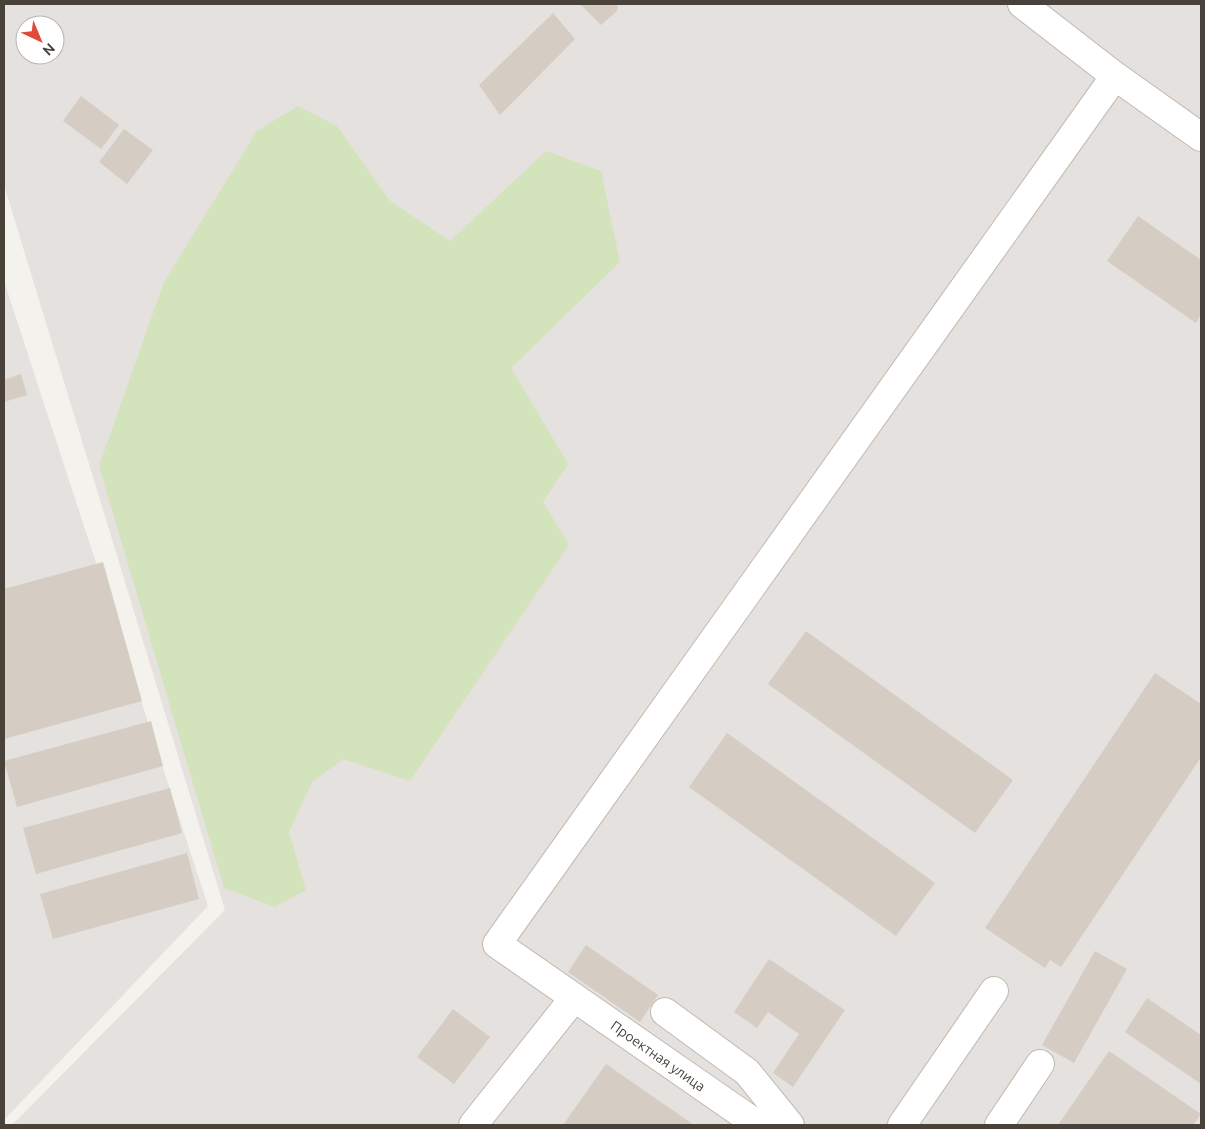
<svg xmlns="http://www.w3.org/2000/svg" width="1205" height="1129" font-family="Ubuntu,sans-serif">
	<rect width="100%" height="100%" fill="#f4f2ed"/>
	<path fill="#e5e1de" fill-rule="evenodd" d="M4,4H1201V1125H12L225,910L4,185ZM25,25H55V55H25Z
		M4,281L208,906L4,1120Z"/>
	<path fill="#d3e3bb" d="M298,106L337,126L390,201L450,241L546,151L601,171L620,262L511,368L568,464L543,502L569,545L410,781L343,759L312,782L289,832L306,890L275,907L224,888L99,466L164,282L257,131Z"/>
	<path fill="#d5cdc3" d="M580,4H615L618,6L617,11L601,25Z
		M553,13L575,39L500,115L479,85Z
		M81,96L119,125L101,149L63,121Z
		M124,129L153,150L127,184L99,162Z
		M1138,216L1201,260V314L1196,323L1107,261Z
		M21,374L27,395L4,402V380Z
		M103,562L142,701L4,739V589Z
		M806,631L1013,780L975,833L768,684Z
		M1155,673L1201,704V757L1061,967L1050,960L1045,968L985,928Z
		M151,721L163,766L17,807L4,761Z
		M727,733L935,883L896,936L689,787Z
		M170,788L182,833L36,874L23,828Z
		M187,853L199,899L53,939L40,894Z
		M586,945L658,995L640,1022L568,972Z
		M1095,951L1127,969L1074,1063L1042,1045Z
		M769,959L845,1010L793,1087L773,1073L799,1034L768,1012L757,1028L734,1012Z
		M1147,998L1201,1035V1084L1125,1032Z
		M453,1009L490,1037L454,1084L417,1057Z
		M1109,1051L1201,1114L1193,1125H1058Z
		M606,1064L694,1125H563Z"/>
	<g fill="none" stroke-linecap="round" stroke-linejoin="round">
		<defs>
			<path id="minor" d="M1022,4L1115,76
				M665,1012L747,1072L790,1125
				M473,1125L574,998
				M758,1125L497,944L1115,76L1201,137
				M902,1125L994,991
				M999,1125L1040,1064"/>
		</defs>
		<use href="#minor" stroke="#bfb9b0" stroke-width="30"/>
		<use href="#minor" stroke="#fff" stroke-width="28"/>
	</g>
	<g text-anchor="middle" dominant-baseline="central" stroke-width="5" stroke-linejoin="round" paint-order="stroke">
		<g font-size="14" fill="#48423b" stroke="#fff">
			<text transform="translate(658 1056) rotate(35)">Проектная улица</text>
		</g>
	</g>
	<rect width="1205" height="1129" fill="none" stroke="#48423b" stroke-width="10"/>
	<g transform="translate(40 40) rotate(136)"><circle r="24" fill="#ffffff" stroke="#b6b3b1"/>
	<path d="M0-4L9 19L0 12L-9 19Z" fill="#e04a38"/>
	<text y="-8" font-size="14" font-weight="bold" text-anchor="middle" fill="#48423b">N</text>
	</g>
</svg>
